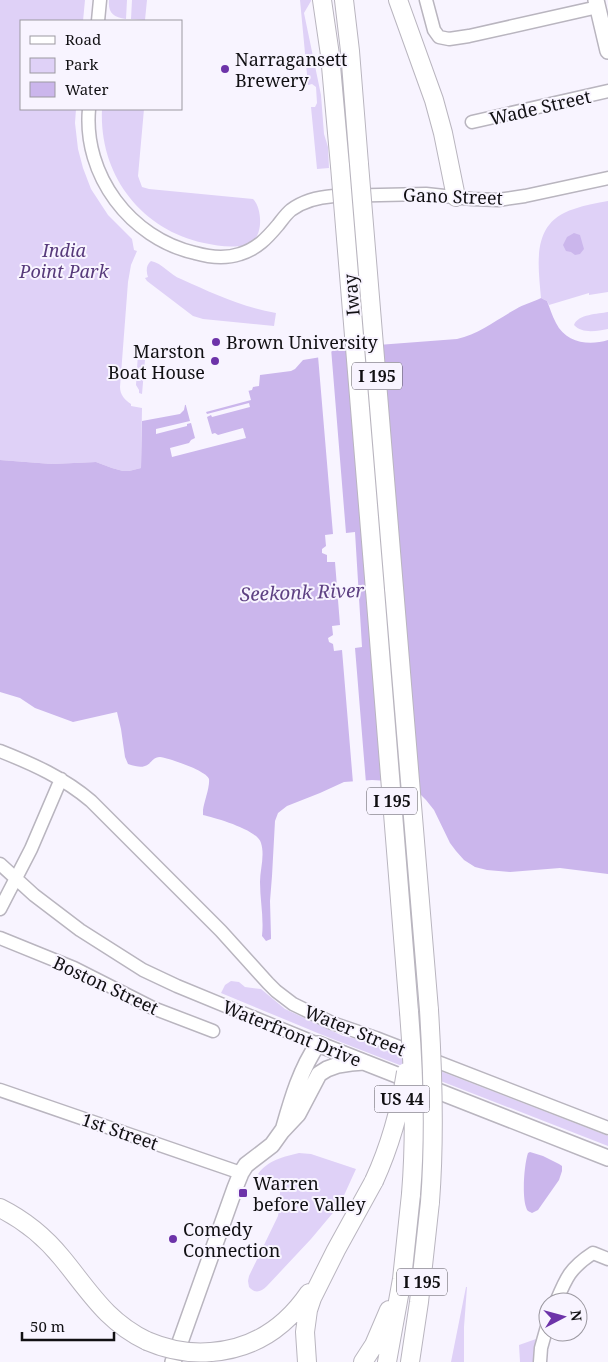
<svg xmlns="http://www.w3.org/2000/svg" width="608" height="1362" font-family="'Noto Serif',serif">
	<rect width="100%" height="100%" fill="#f8f4ff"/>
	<path fill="#dfd1f7" d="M0,0H85L83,21H21V109H76L75,123L78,149L83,168L91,189L108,215L132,239L134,250L137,251L131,265L128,282L120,387C120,395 125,400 131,404V406L142,408L141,468L129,471H123L112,468L96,462L52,464L0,460Z
		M109,0H127L126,19C113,17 108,13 109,0Z
		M132,0H147L145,20L131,19Z
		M300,0H311V1L304,13L321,95L324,134L328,147L329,168L317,169L311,107H315L317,103L316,87L312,84L308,85Z
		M102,109H144L138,176L142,187L149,189L253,199C263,209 264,241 246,245C233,248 217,246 204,243C140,229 99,174 102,109Z
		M608,201V292L589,295V293L549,305L547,301L541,298C538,263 531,222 574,209C585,205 597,203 608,201Z
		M151,261C162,263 170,275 181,279C212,293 242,307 276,313L274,326L203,319L193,316L147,281L145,278L148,277C146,271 146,265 151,261Z
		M608,312V329C597,331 582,334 574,325C578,314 598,314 608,312Z
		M146,348L142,394L139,393V390L136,385L138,353L139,351Z
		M231,981L239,982L245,987L261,989L285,1009L343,1036L370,1042L396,1054L608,1136V1146L320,1034L221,993L225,985Z
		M299,1153L311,1154L356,1169L341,1202L337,1208L311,1239L267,1286C261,1292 255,1294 249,1287L248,1281L249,1276L278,1216L280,1205V1192L277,1187L272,1182L258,1174C268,1160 283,1157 299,1153Z
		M466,1287H467L464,1327V1362H451Z
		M536,1339L533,1362H520L519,1345Z"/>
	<path fill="#cbb6ec" d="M574,233L580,235L584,249L580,254L575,255L571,252L566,251L563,245L567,237Z
		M541,298L547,301C550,308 552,316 556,323C566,343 589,346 608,340V874L560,868L510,872L487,870L475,867L464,860L456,851L450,843L434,810L426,800L418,792L388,781L372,780L344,782L320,793L287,806L278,813L275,821L272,876L270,901L271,936V939L266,941L262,936C264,917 260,901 260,882C260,869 265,856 261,843C258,830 216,818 203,815V810C204,802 210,787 209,779C207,771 169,758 160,757C148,757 153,773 128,764L125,757L121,729L117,712L73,722L35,708L20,698L0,692V460L52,464L96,462L112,468L123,471H129L141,468L142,421L180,414L184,410L185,405L252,390L253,387L259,386L260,375L291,371L295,369L303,360L321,357L338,348L457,339C479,334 496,320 516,309C524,304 533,302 541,298Z
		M530,1152L543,1156L559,1164L562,1166V1171L559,1180L538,1210L532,1213C528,1211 527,1211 526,1207C522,1195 524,1165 528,1153Z"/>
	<path fill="#f8f4ff" d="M331,348L346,533L355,532L362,647L355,648L366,783H353L342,650L334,651L333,644L329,642L328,638L333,635L332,626L340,625L335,562H327V555L322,553V549L326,546L325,535L333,534L318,356Z
		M245,389H248L251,400L206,412L207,414L249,403L250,407L212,417L211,415L207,417L212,434L215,433L218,435L243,428L246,438L172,457L170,448L189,443L191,440L195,438L191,423L187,424V426L156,434V429L190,421L185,402Z"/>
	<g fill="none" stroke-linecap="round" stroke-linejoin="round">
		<defs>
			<path id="minor" d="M426,0L434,30L439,37L449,39L469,36L598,7
				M98,21L100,0
				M89,109C83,175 130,238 195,253C209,257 225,259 240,254C257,249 267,238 278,225C282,220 286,214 291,210C303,201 319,197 334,196L426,194L472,199L498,200L525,196L608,178
				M472,122L608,91
				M0,751C33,764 64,778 91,801L221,931L268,983L276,991L293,1004L332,1023L376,1038L608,1128
				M0,864L34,895L80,930L143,970L177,986L318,1044
				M0,909L31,849L61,779
				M0,938L74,968L153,1008L213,1031
				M0,1090L241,1173
				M556,1302C566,1278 570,1268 593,1253L608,1259
				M540,1362L541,1348L548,1323"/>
			<path id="major" d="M596,0L608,51
				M318,1044L608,1158
				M284,1127C292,1099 301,1068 318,1044
				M173,1362L235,1188L241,1173L246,1165L272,1145L282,1131L298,1114L319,1074L327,1069L338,1065L351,1063L364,1062"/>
			<path id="highway" d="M322,0L330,55L340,166
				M344,0L350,51L359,164
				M398,0L434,100L443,133L456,197
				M394,588L429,1010
				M375,590L409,1012
				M0,1208C24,1220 45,1237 62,1258C90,1292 106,1321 147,1341
				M211,1352C254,1349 285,1328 309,1293
				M307,1362L305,1332L308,1310L312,1298L336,1250L374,1181
				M363,1362L374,1345L389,1310
				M387,1362L402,1279L411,1194
				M410,1362L419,1302L430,1202"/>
		</defs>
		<use href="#minor" stroke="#b9b5bf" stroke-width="15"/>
		<use href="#major" stroke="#b9b5bf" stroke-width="18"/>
		<use href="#highway" stroke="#b9b5bf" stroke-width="20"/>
		<use href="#minor" stroke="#fff" stroke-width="12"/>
		<use href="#major" stroke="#fff" stroke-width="15"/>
		<use href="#highway" stroke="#fff" stroke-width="18"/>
		<defs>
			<path id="highway-bridge" d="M359,164L394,588
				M340,166L375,590
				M429,1010C433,1074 435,1137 430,1202
				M409,1012C414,1073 416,1133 411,1194
				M374,1181C390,1146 400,1111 406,1072
				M147,1341C168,1350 188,1354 211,1352"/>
		</defs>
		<use href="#highway-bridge" stroke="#b9b5bf" stroke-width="20" stroke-linecap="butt"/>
		<use href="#highway-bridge" stroke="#fff" stroke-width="18"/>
	</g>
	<g fill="#6d33a9" stroke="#f8f4ff" stroke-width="2">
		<circle cx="225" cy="69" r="5"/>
		<circle cx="216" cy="342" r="5"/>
		<circle cx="215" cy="361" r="5"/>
		<rect x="238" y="1188" width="10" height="10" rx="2.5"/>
		<circle cx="173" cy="1239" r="5"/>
	</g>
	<g text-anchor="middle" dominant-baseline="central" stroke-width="4" stroke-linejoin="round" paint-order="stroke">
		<g fill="#f8f4ff" stroke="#56545a" stroke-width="1">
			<rect x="352" y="362.5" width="50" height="27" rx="4"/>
			<rect x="367" y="787.5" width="50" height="27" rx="4"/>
			<rect x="374.5" y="1085.5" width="55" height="27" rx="4"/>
			<rect x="397" y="1268.5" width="50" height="27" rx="4"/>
		</g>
		<g font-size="16" font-weight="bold" fill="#111013">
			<text x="377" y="376">I 195</text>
			<text x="392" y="801">I 195</text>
			<text x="402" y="1099">US 44</text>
			<text x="422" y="1282">I 195</text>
		</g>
		<g font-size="18" fill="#111013" stroke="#f8f4ff" text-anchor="start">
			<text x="235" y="59">Narragansett<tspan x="235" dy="21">Brewery</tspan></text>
			<text x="226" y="342">Brown University</text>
			<text x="205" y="351" text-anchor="end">Marston<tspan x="205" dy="21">Boat House</tspan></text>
			<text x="253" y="1183">Warren<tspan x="253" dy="21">before Valley</tspan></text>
			<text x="183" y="1229">Comedy<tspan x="183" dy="21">Connection</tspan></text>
		</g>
		<g font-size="18" fill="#111013" stroke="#f8f4ff">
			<text transform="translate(540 107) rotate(-13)">Wade Street</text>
			<text transform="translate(453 196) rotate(2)">Gano Street</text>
			<text transform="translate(351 295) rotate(-95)">Iway</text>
			<text transform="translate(106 985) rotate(25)">Boston Street</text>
			<text transform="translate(355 1030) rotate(22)">Water Street</text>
			<text transform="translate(292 1033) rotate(22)">Waterfront Drive</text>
			<text transform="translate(120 1131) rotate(19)">1st Street</text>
		</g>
		<g font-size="18" font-style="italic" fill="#573a7b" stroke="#f8f4ff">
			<text x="64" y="250">India<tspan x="64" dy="21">Point Park</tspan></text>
		</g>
		<g font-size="19" font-style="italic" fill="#5e4183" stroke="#f8f4ff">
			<text transform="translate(302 592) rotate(-2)">Seekonk River</text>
		</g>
	</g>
	<rect x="20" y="20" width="162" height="90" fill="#f8f4ff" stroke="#9c99a1"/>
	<rect x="30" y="36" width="25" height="8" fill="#ffffff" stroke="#9c99a1"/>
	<text x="65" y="45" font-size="15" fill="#111013">Road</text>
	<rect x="30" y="58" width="25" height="15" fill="#dfd1f7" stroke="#9c99a1"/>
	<text x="65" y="70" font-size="15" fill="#111013">Park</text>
	<rect x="30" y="82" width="25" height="15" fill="#cbb6ec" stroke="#9c99a1"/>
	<text x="65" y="95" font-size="15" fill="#111013">Water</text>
	<g transform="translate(563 1317) rotate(84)"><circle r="24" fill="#f8f4ff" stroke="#9c99a1"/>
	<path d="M0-4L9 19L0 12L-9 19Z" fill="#6d33a9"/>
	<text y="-8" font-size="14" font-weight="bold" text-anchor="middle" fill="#111013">N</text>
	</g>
	<path d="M22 1332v8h92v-8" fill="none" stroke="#111013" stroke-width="2.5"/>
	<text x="30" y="1332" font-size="15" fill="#111013" stroke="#f8f4ff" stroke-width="4" paint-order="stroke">50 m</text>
</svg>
